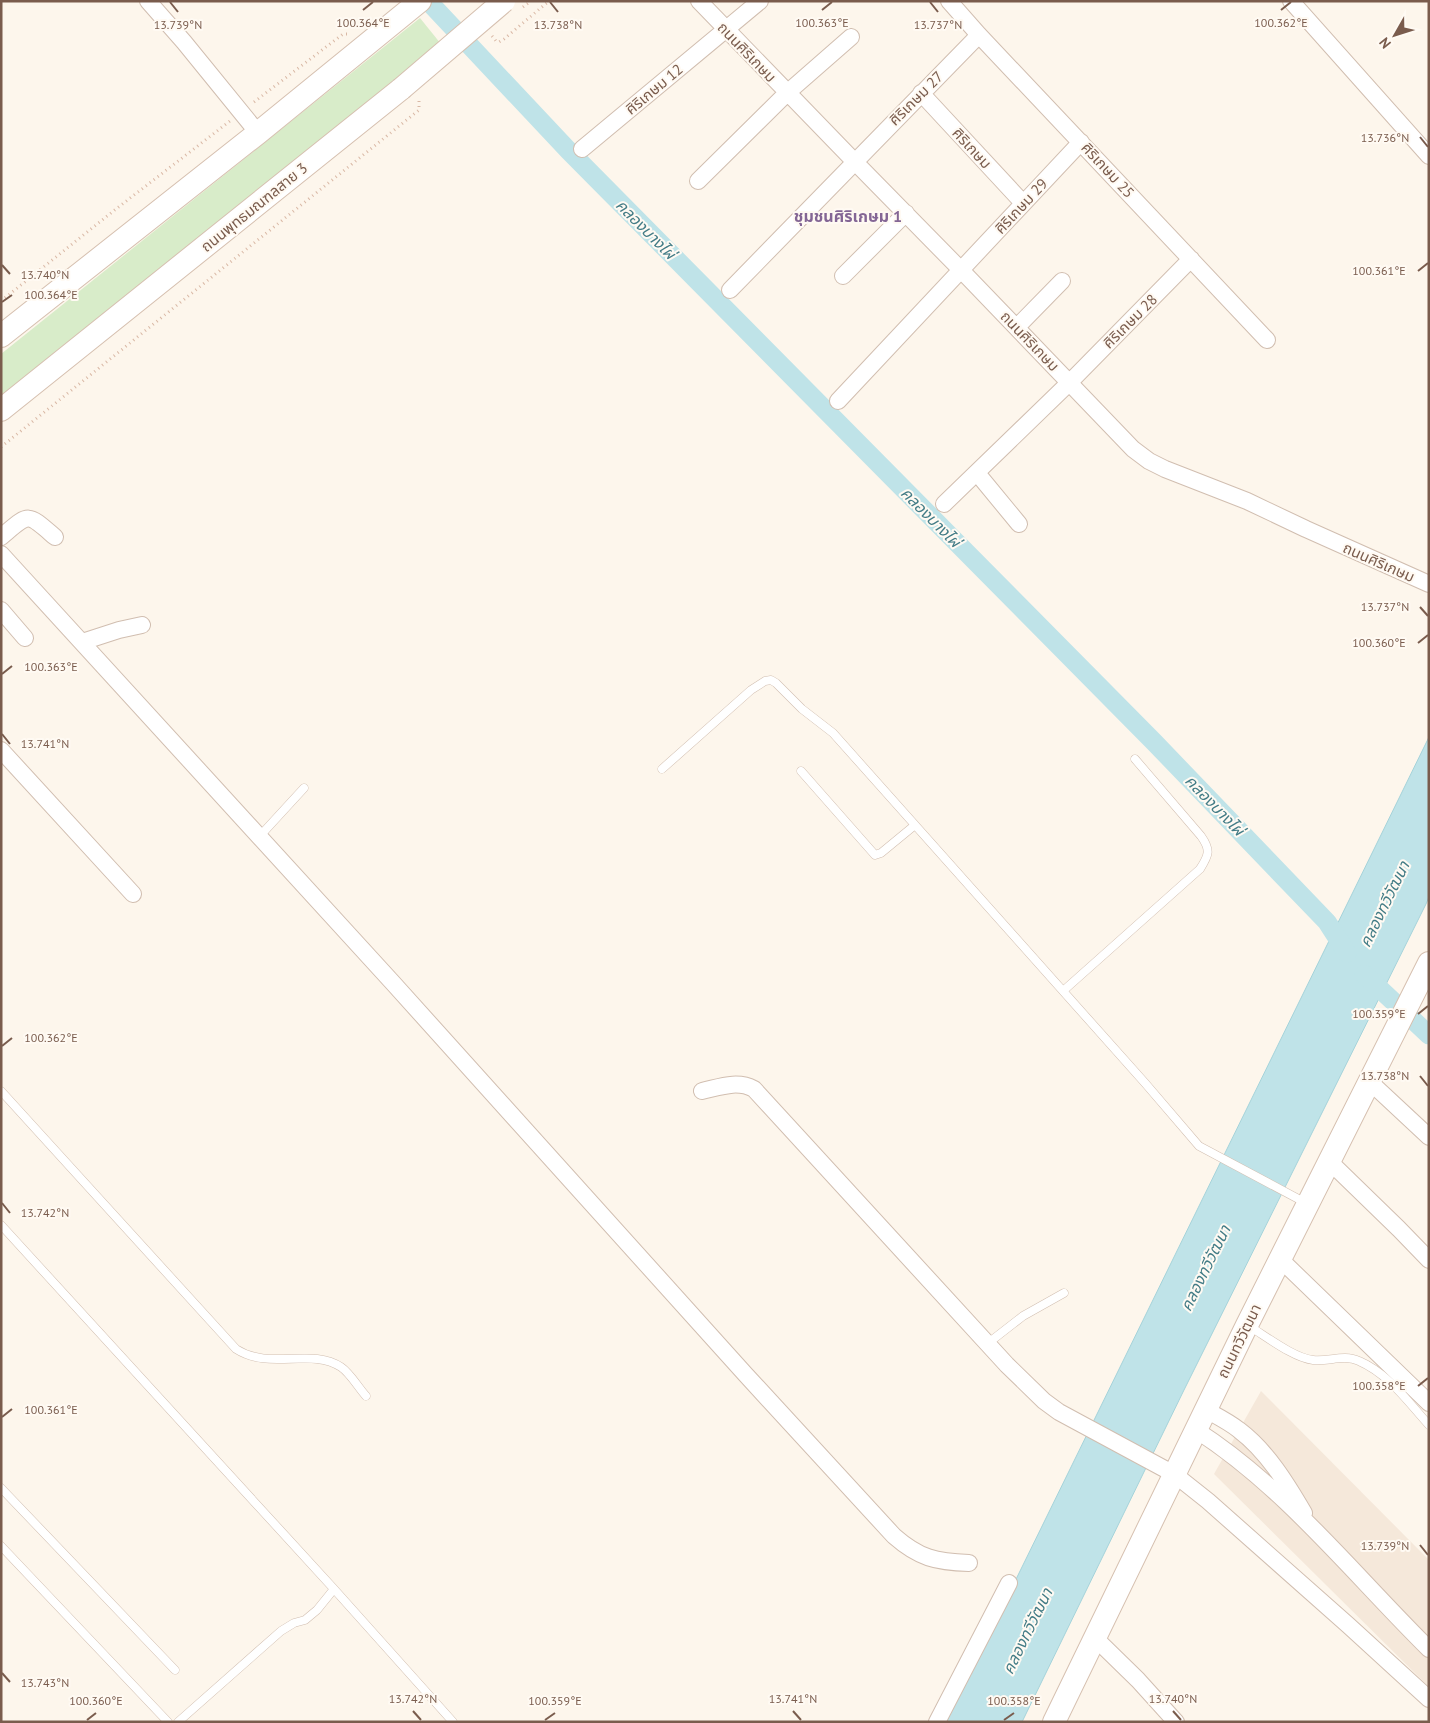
<svg xmlns="http://www.w3.org/2000/svg" width="1430" height="1723" font-family="'PT Sans','Noto Sans Thai',sans-serif">
	<rect width="100%" height="100%" fill="#fdf6ec"/>
	<path fill="#f5e8da" d="M1261,1391L1429,1560V1687L1214,1474Z"/>
	<path fill="#d8ecc9" d="M420,18L441,44L1,399V354Z"/>
	<path fill="#bfe3e8" stroke="#a5d3da" d="M1429,737V897L1426,904L1184,1390L1022,1722H946Z"/>
	<g fill="none" stroke-linecap="round" stroke-linejoin="round">
		<path stroke="#bfe3e8" stroke-width="19" d="M428,1L568,150L1154,742L1327,922L1347,953
			M1364,974L1429,1035"/>
		<defs>
			<path id="lane" d="M662,769L751,690L765,681L771,680L776,683L802,709L833,733L1145,1083L1199,1146L1306,1203
				M801,771L875,855L881,853L915,825
				M259,837L304,788
				M1063,991L1200,869C1209,855 1211,850 1201,836L1135,759
				M1,1091L236,1349C270,1371 311,1347 341,1367C350,1373 358,1387 366,1396
				M1,1225L334,1589L453,1722
				M1249,1326C1267,1337 1294,1358 1313,1360C1328,1362 1344,1354 1359,1361C1389,1374 1408,1402 1429,1425
				M987,1344L1023,1316L1064,1293
				M1,1488L175,1670
				M1,1546L168,1722
				M178,1722L281,1631L294,1623L305,1620L317,1610L334,1589"/>
			<path id="street" d="M148,1L184,42L258,133
				M699,1L854,161L961,270L1133,449L1149,461L1165,469L1247,501L1306,529L1429,584
				M949,1L979,35L1267,340
				M1291,1L1429,156
				M921,93L1023,203
				M582,149L760,1
				M698,181L787,93L851,37
				M843,276L906,213
				M730,290L979,35
				M1017,327L1062,281
				M838,401L1081,142
				M977,473L1019,524
				M944,504L1070,382L1191,259
				M1,537C30,513 26,512 55,537
				M1,554L393,983L746,1375L894,1536C919,1558 936,1562 969,1563
				M1,610L25,638
				M82,642L119,630L142,625
				M1,750L133,894
				M1369,1081L1429,1137
				M702,1091C720,1087 737,1080 754,1089L1007,1365L1044,1401L1059,1412L1174,1474L1208,1501L1348,1625L1429,1699
				M1329,1161L1399,1229L1429,1260
				M1280,1259L1429,1403
				M1206,1410C1217,1416 1229,1422 1239,1430C1267,1451 1287,1484 1304,1513
				M1196,1430C1285,1487 1354,1575 1429,1649
				M1095,1638L1138,1680L1176,1722
				M937,1722L1009,1583"/>
			<path id="secondary" d="M1,336L258,133L420,1
				M1,410L401,89
				M1054,1722L1247,1325L1429,963"/>
		</defs>
		<use href="#lane" stroke="#d1beb0" stroke-width="9"/>
		<use href="#street" stroke="#d1beb0" stroke-width="18"/>
		<use href="#secondary" stroke="#d6c0b0" stroke-width="24"/>
		<path stroke="#d9b8a5" stroke-width="3" stroke-dasharray="1 4" stroke-linecap="butt" d="M492,36L496,41L499,42L504,39L549,1
			M254,102L343,34H347
			M1,301L116,209L230,121
			M1,447L419,110V98"/>
		<use href="#lane" stroke="#fff" stroke-width="8"/>
		<use href="#street" stroke="#fff" stroke-width="16"/>
		<use href="#secondary" stroke="#fff" stroke-width="22"/>
		<defs>
			<path id="secondary-bridge" d="M401,89L504,1"/>
		</defs>
		<use href="#secondary-bridge" stroke="#d6c0b0" stroke-width="24" stroke-linecap="butt"/>
		<path stroke="#d9b8a5" stroke-width="3" stroke-dasharray="1 4" stroke-linecap="butt" d="M523,7L531,1"/>
		<use href="#secondary-bridge" stroke="#fff" stroke-width="22"/>
	</g>
	<path fill="none" stroke="#7a5c4d" stroke-width="2" d="M170,2L178,12M550,2L558,12M930,2L938,12M363,10L373,2M822,10L832,2M1281,10L1291,2M1420,137L1428,147M2,265L10,274M1418,271L1428,263M2,302L12,295M1420,607L1428,616M1418,643L1428,635M2,674L12,666M2,734L10,744M1418,1014L1428,1006M2,1046L12,1038M1420,1076L1428,1086M2,1203L10,1213M1418,1386L1428,1378M2,1417L12,1409M1420,1545L1428,1555M2,1673L10,1682M413,1711L421,1720M793,1711L801,1720M1173,1711L1181,1720M87,1720L96,1713M545,1720L555,1713M1004,1720L1014,1713"/>
	<g text-anchor="middle" dominant-baseline="central" stroke-width="4" stroke-linejoin="round" paint-order="stroke">
		<g font-size="15" fill="#7a5c4d" stroke="#fffaf3">
			<text transform="translate(747 52) rotate(46)">ถนนศิริเกษม</text>
			<text transform="translate(654 89) rotate(-40)">ศิริเกษม 12</text>
			<text transform="translate(916 98) rotate(-45)">ศิริเกษม 27</text>
			<text transform="translate(972 148) rotate(47)">ศิริเกษม</text>
			<text transform="translate(1108 170) rotate(47)">ศิริเกษม 25</text>
			<text transform="translate(1021 206) rotate(-47)">ศิริเกษม 29</text>
			<text transform="translate(254 207) rotate(-39)">ถนนพุทธมณฑลสาย 3</text>
			<text transform="translate(1130 321) rotate(-45)">ศิริเกษม 28</text>
			<text transform="translate(1030 341) rotate(46)">ถนนศิริเกษม</text>
			<text transform="translate(1379 562) rotate(24)">ถนนศิริเกษม</text>
			<text transform="translate(1239 1341) rotate(-64)">ถนนทวีวัฒนา</text>
		</g>
		<g font-size="16" font-weight="bold" fill="#846695" stroke="#fffaf3">
			<text x="848" y="216">ชุมชนศิริเกษม 1</text>
		</g>
		<g font-size="16" font-style="italic" fill="#437c86" stroke="#fffaf3">
			<text transform="translate(646 229) rotate(45)">คลองบางไผ่</text>
			<text transform="translate(931 517) rotate(45)">คลองบางไผ่</text>
			<text transform="translate(1215 805) rotate(46)">คลองบางไผ่</text>
			<text transform="translate(1384 904) rotate(-64)">คลองทวีวัฒนา</text>
			<text transform="translate(1205 1268) rotate(-64)">คลองทวีวัฒนา</text>
			<text transform="translate(1027 1631) rotate(-64)">คลองทวีวัฒนา</text>
		</g>
	</g>
	<g font-size="12" text-anchor="middle" fill="#7a5c4d" stroke="#fffaf3" stroke-width="4" stroke-linejoin="round" paint-order="stroke">
		<text x="363" y="27">100.364°E</text>
		<text x="822" y="27">100.363°E</text>
		<text x="1281" y="27">100.362°E</text>
		<text x="178" y="29">13.739°N</text>
		<text x="558" y="29">13.738°N</text>
		<text x="938" y="29">13.737°N</text>
		<text x="1385" y="142">13.736°N</text>
		<text x="1379" y="275">100.361°E</text>
		<text x="45" y="279">13.740°N</text>
		<text x="51" y="299">100.364°E</text>
		<text x="1385" y="611">13.737°N</text>
		<text x="1379" y="647">100.360°E</text>
		<text x="51" y="671">100.363°E</text>
		<text x="45" y="748">13.741°N</text>
		<text x="1379" y="1018">100.359°E</text>
		<text x="51" y="1042">100.362°E</text>
		<text x="1385" y="1080">13.738°N</text>
		<text x="45" y="1217">13.742°N</text>
		<text x="1379" y="1390">100.358°E</text>
		<text x="51" y="1414">100.361°E</text>
		<text x="1385" y="1550">13.739°N</text>
		<text x="45" y="1687">13.743°N</text>
		<text x="413" y="1703">13.742°N</text>
		<text x="793" y="1703">13.741°N</text>
		<text x="1173" y="1703">13.740°N</text>
		<text x="96" y="1705">100.360°E</text>
		<text x="555" y="1705">100.359°E</text>
		<text x="1014" y="1705">100.358°E</text>
	</g>
	<rect width="1430" height="1723" fill="none" stroke="#7a5c4d" stroke-width="5"/>
	<g transform="translate(1395 35) rotate(231)" stroke="#fffaf3" stroke-width="4" paint-order="stroke">
	<path d="M0-4L9 19L0 12L-9 19Z" fill="#7a5c4d"/>
	<text y="-8" font-size="14" font-weight="bold" text-anchor="middle" fill="#7a5c4d">N</text>
	</g>
</svg>
